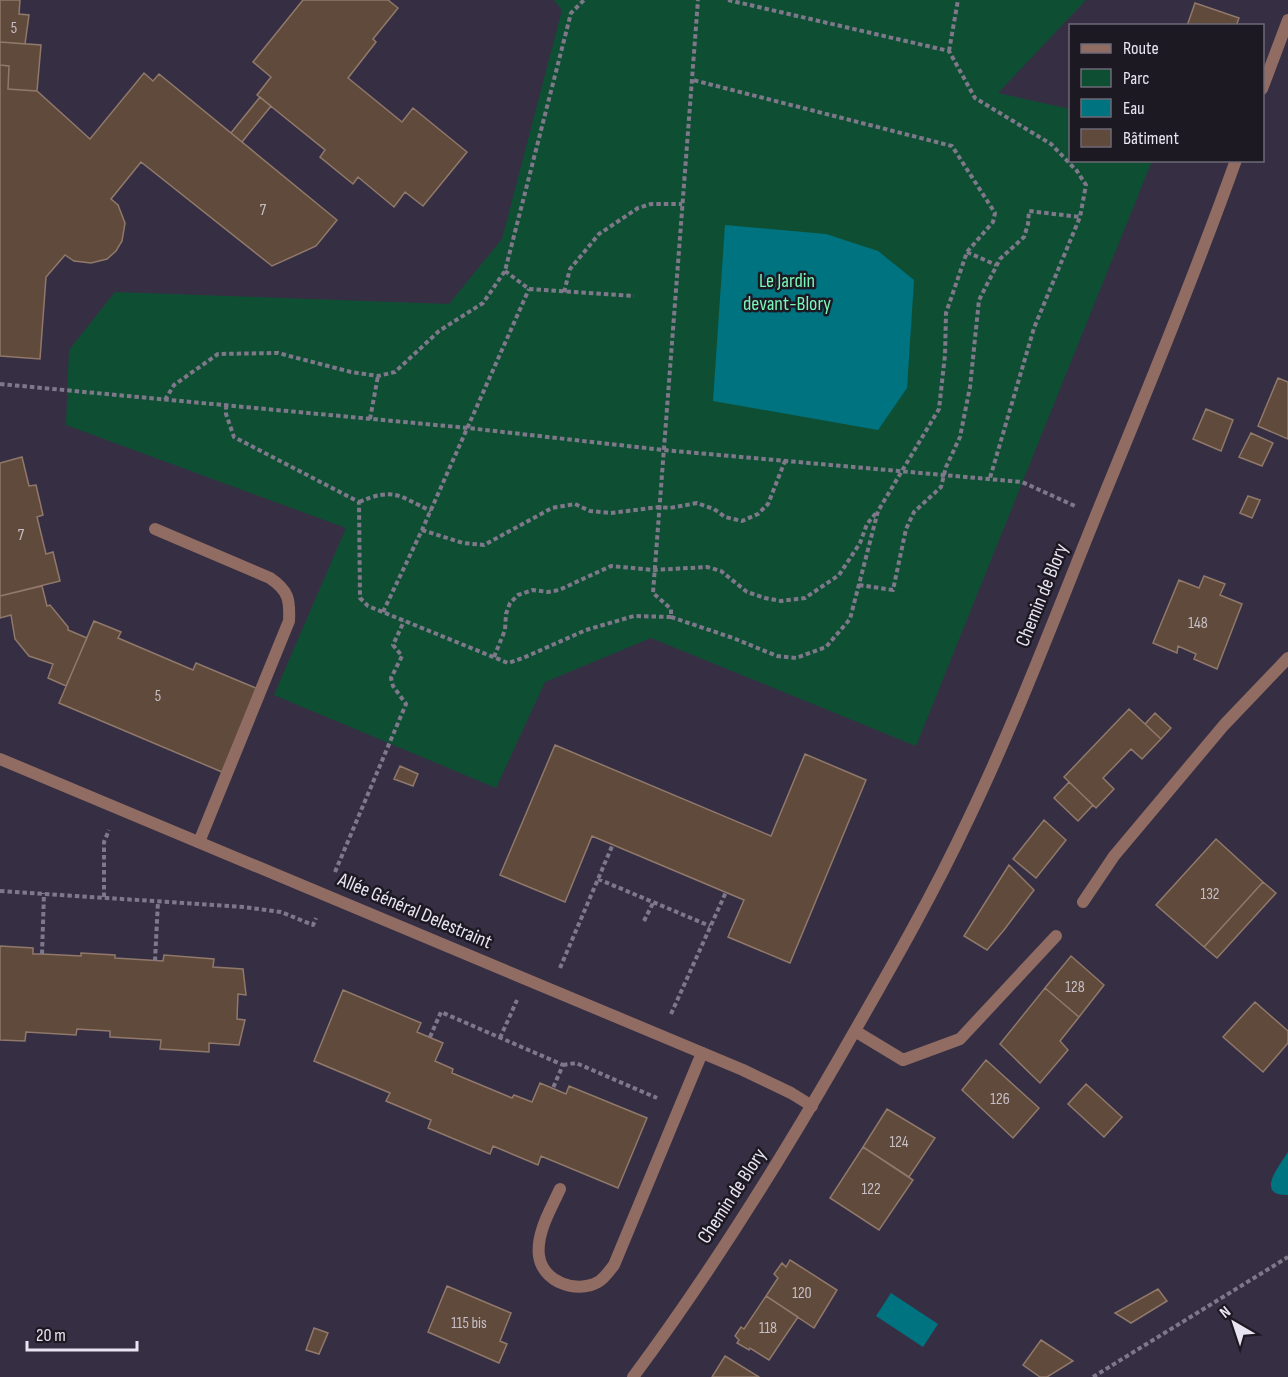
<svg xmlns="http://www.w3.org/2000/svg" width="1288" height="1377" font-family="'Sofia Sans Condensed',sans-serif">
	<rect width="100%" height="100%" fill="#362f44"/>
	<path fill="#0e4f34" d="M554,0H1086L998,93L1070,109V160L1152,161L916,746L651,638L545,682L496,788L274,695L346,528L66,425L69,350L115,292L449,304L502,239L562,10Z"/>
	<path fill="#007381" d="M725,225L826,234L878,251L914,280L907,388L878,430L713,401Z
		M1288,1152V1195C1254,1196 1280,1165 1288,1152Z
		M891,1293L938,1324L923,1347L876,1316Z"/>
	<path fill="#5f4a3c" stroke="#90796a" stroke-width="1.5" d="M0,0H20L19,14L29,15L25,44L0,42Z
		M303,0H388L398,8L373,39L376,42L348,78L402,122L413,108L467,152L423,206L405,192L394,207L358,177L353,184L320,157L325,150L257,95L271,77L253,62Z
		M1195,3L1239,18L1236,26H1187Z
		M0,42L41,45L37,91L8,89L9,66L0,65Z
		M0,65L9,66L8,89L37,91L90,139L144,73L153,81L159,74L337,220L316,246L272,266L141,162L111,199L118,205L125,223L122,241L116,251L107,259L91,263L74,261L65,255L46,277L40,359L0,356Z
		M260,97L271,106L242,142L231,133Z
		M1278,378L1288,382V439L1258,426Z
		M1206,409L1233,420L1221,451L1193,439Z
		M1251,433L1273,443L1262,466L1239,457Z
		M22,457L29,486L36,485L43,515L37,517L46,554L53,552L60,581L0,596V463Z
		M1248,496L1260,500L1252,518L1240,513Z
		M1204,576L1225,584L1220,595L1242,604L1217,669L1194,659L1196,654L1178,646L1177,653L1153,643L1179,580L1199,588Z
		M42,586L47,606L50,605L68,627V630L87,638L66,686L48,678L53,664L29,656L15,639L11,615L0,618V596Z
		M94,621L121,632L118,638L193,670L196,663L258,689L222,772L59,703Z
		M1129,709L1161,739L1142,759L1131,749L1103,778L1114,789L1096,808L1064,777Z
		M1155,713L1171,728L1161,739L1145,724Z
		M555,745L771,836L805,754L866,780L790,963L728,937L744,900L592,836L565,902L500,875Z
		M400,766L418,774L413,786L394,779Z
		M1069,782L1093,805L1078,821L1054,798Z
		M1044,820L1066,840L1036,878L1013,859Z
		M1216,839L1263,882L1204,947L1156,905Z
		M1009,865L1034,890L1004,930L987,950L964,936Z
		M1263,882L1276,893L1217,958L1204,947Z
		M0,946L33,948V954H42L81,956V953L115,955V958L163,961L164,955L214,959L213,967L243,969L246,995L238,994L237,1019L245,1020L239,1045L209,1043V1052L160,1049L161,1040L110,1037V1031L77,1029L76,1035L26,1032L25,1041L0,1040Z
		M1071,956L1104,985L1079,1017L1045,988Z
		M1045,988L1079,1017L1060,1041L1068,1050L1040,1083L1000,1044Z
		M343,990L421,1023L417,1032L443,1043L435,1061L453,1069L452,1073L512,1098L514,1095L532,1102L540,1083L566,1094L569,1086L647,1118L618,1188L541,1156L538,1165L493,1146L490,1154L428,1128L431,1120L386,1101L390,1093L314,1061Z
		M1255,1002L1288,1031V1043L1263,1072L1223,1037Z
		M986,1060L1039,1108L1013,1138L962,1090Z
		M1086,1084L1122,1117L1104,1137L1068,1104Z
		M887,1109L935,1138L909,1177L863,1147Z
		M863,1147L913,1180L879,1230L830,1198Z
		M790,1260L837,1290L814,1328L766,1296L778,1278L774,1274L782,1263L786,1267Z
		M447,1286L511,1313L500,1341L507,1344L499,1363L428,1332Z
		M1158,1289L1167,1301L1131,1323L1115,1313Z
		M766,1296L798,1317L769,1360L750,1348L749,1350L737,1343L739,1340L735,1336L741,1327L744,1329Z
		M314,1328L328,1333L319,1354L306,1350Z
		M1041,1340L1073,1361L1047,1377H1040L1023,1365Z
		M725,1356L759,1377H712Z"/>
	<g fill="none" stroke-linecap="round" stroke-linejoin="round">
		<path stroke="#7e788a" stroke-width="4" stroke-dasharray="4.5 3" stroke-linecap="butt" d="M728,0L949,51L975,98L1051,144L1077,171L1086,185L1080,217L1034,328L990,478
			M949,51L958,0
			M967,252L996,265
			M505,271L529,289L634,296
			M564,292L570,269L599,234L638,208L651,204H682
			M0,384L468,428L663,450L1022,482L1075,506
			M165,400L174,385L218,354L278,353L351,372L378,376L395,372L439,331L483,303L505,271L571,13L584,0
			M226,405V414L234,437L359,502L360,598L368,606L508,663L523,658L586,630L634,616L671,617V609L653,593L698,0
			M370,419L378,376
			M359,502C394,487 399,496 431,511
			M422,530L463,543L484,545L552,508L575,504L590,511L611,513L659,507L670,508L697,503L714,509L725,517L742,521L758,514L768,504L785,461
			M859,585L893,590L906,529L914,512L941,487L946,467L960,437L970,387L979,300L1000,259L1024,237L1028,224L1029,211L1080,217
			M383,612L422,530L529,289
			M671,617L733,638L777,656L796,658L826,647L850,619L878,511L939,409L945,355L946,313L967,252L993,222L995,213L952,146L693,80
			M494,657L505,630L506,614L510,603L518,595L533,590L548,592L559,590L611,566L654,570L707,567L721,571L747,592L765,598L781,601L805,598L839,575L860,543L867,524L876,513
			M335,872L406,704L393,686L391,678L402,656L393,645L404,621
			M598,879L710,926
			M0,891L244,907L281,912L313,925L316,918
			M104,897V842L109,830
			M644,921L653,903
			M42,954L44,893
			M155,961L158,901
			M560,968L613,844
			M671,1014L726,892
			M430,1037L441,1012L563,1065L553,1088
			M500,1038L517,1000
			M563,1065L576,1063L657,1098
			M1093,1377L1288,1257"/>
		<path stroke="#916c63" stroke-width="12" d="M155,529L270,578C289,591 290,600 289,621L199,842
			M560,1189C551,1209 536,1233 539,1256C543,1282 576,1294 598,1282C604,1279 610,1270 614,1265L702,1053"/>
		<path stroke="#916c63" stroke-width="12" d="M0,759L743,1070L791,1093L812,1106
			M1083,902L1114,856L1224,725L1288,658
			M855,1031L903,1060L960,1039L1056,936"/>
		<path stroke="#916c63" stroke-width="12" d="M1262,89L1288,20
			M633,1377C709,1275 777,1166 841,1055C885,978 930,901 968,820C1018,716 1059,606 1103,498C1149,386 1195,274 1236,160"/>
	</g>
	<g text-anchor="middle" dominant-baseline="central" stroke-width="5" stroke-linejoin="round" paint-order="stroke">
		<g font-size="16" fill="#c6bec4">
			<text x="14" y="28">5</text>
			<text x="263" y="210">7</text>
			<text x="21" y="535">7</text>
			<text x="1198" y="623">148</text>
			<text x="158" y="696">5</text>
			<text x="1210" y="894">132</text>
			<text x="1075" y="987">128</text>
			<text x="1000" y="1099">126</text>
			<text x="899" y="1142">124</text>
			<text x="871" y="1189">122</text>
			<text x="802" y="1293">120</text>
			<text x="469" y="1323">115 bis</text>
			<text x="768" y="1328">118</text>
		</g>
		<g font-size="20" fill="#7bf5b8" stroke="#1c1923">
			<text x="787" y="281">Le Jardin<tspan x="787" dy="23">devant-Blory</tspan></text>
		</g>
		<g font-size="20" fill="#e8e4f1" stroke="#1c1923">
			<text transform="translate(1042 595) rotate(-68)">Chemin de Blory</text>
			<text transform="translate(415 911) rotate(23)">Allée Général Delestraint</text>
			<text transform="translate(732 1196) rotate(-57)">Chemin de Blory</text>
		</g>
	</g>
	<rect x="1069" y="24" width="195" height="138" fill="#1c1923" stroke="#6e6a75" stroke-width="1.5"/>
	<rect x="1081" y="44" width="30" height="9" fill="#916c63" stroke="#6e6a75" stroke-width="1.5"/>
	<text x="1123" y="54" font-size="18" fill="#e8e4f1">Route</text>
	<rect x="1081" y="69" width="30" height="18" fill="#0e4f34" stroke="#6e6a75" stroke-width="1.5"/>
	<text x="1123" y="84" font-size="18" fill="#e8e4f1">Parc</text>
	<rect x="1081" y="99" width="30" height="18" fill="#007381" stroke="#6e6a75" stroke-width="1.5"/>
	<text x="1123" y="114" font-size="18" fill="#e8e4f1">Eau</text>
	<rect x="1081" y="129" width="30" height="18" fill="#5f4a3c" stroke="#6e6a75" stroke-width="1.5"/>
	<text x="1123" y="144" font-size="18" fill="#e8e4f1">Bâtiment</text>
	<g transform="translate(1234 1323) rotate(321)" stroke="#1c1923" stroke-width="4.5" paint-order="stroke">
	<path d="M0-4.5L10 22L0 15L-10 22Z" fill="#e8e4f1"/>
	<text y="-9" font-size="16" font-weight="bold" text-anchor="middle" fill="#e8e4f1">N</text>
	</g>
	<path d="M27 1341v9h110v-9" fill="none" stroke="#e8e4f1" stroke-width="3"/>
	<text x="36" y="1341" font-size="18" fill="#e8e4f1" stroke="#1c1923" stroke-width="4.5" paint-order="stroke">20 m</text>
</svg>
